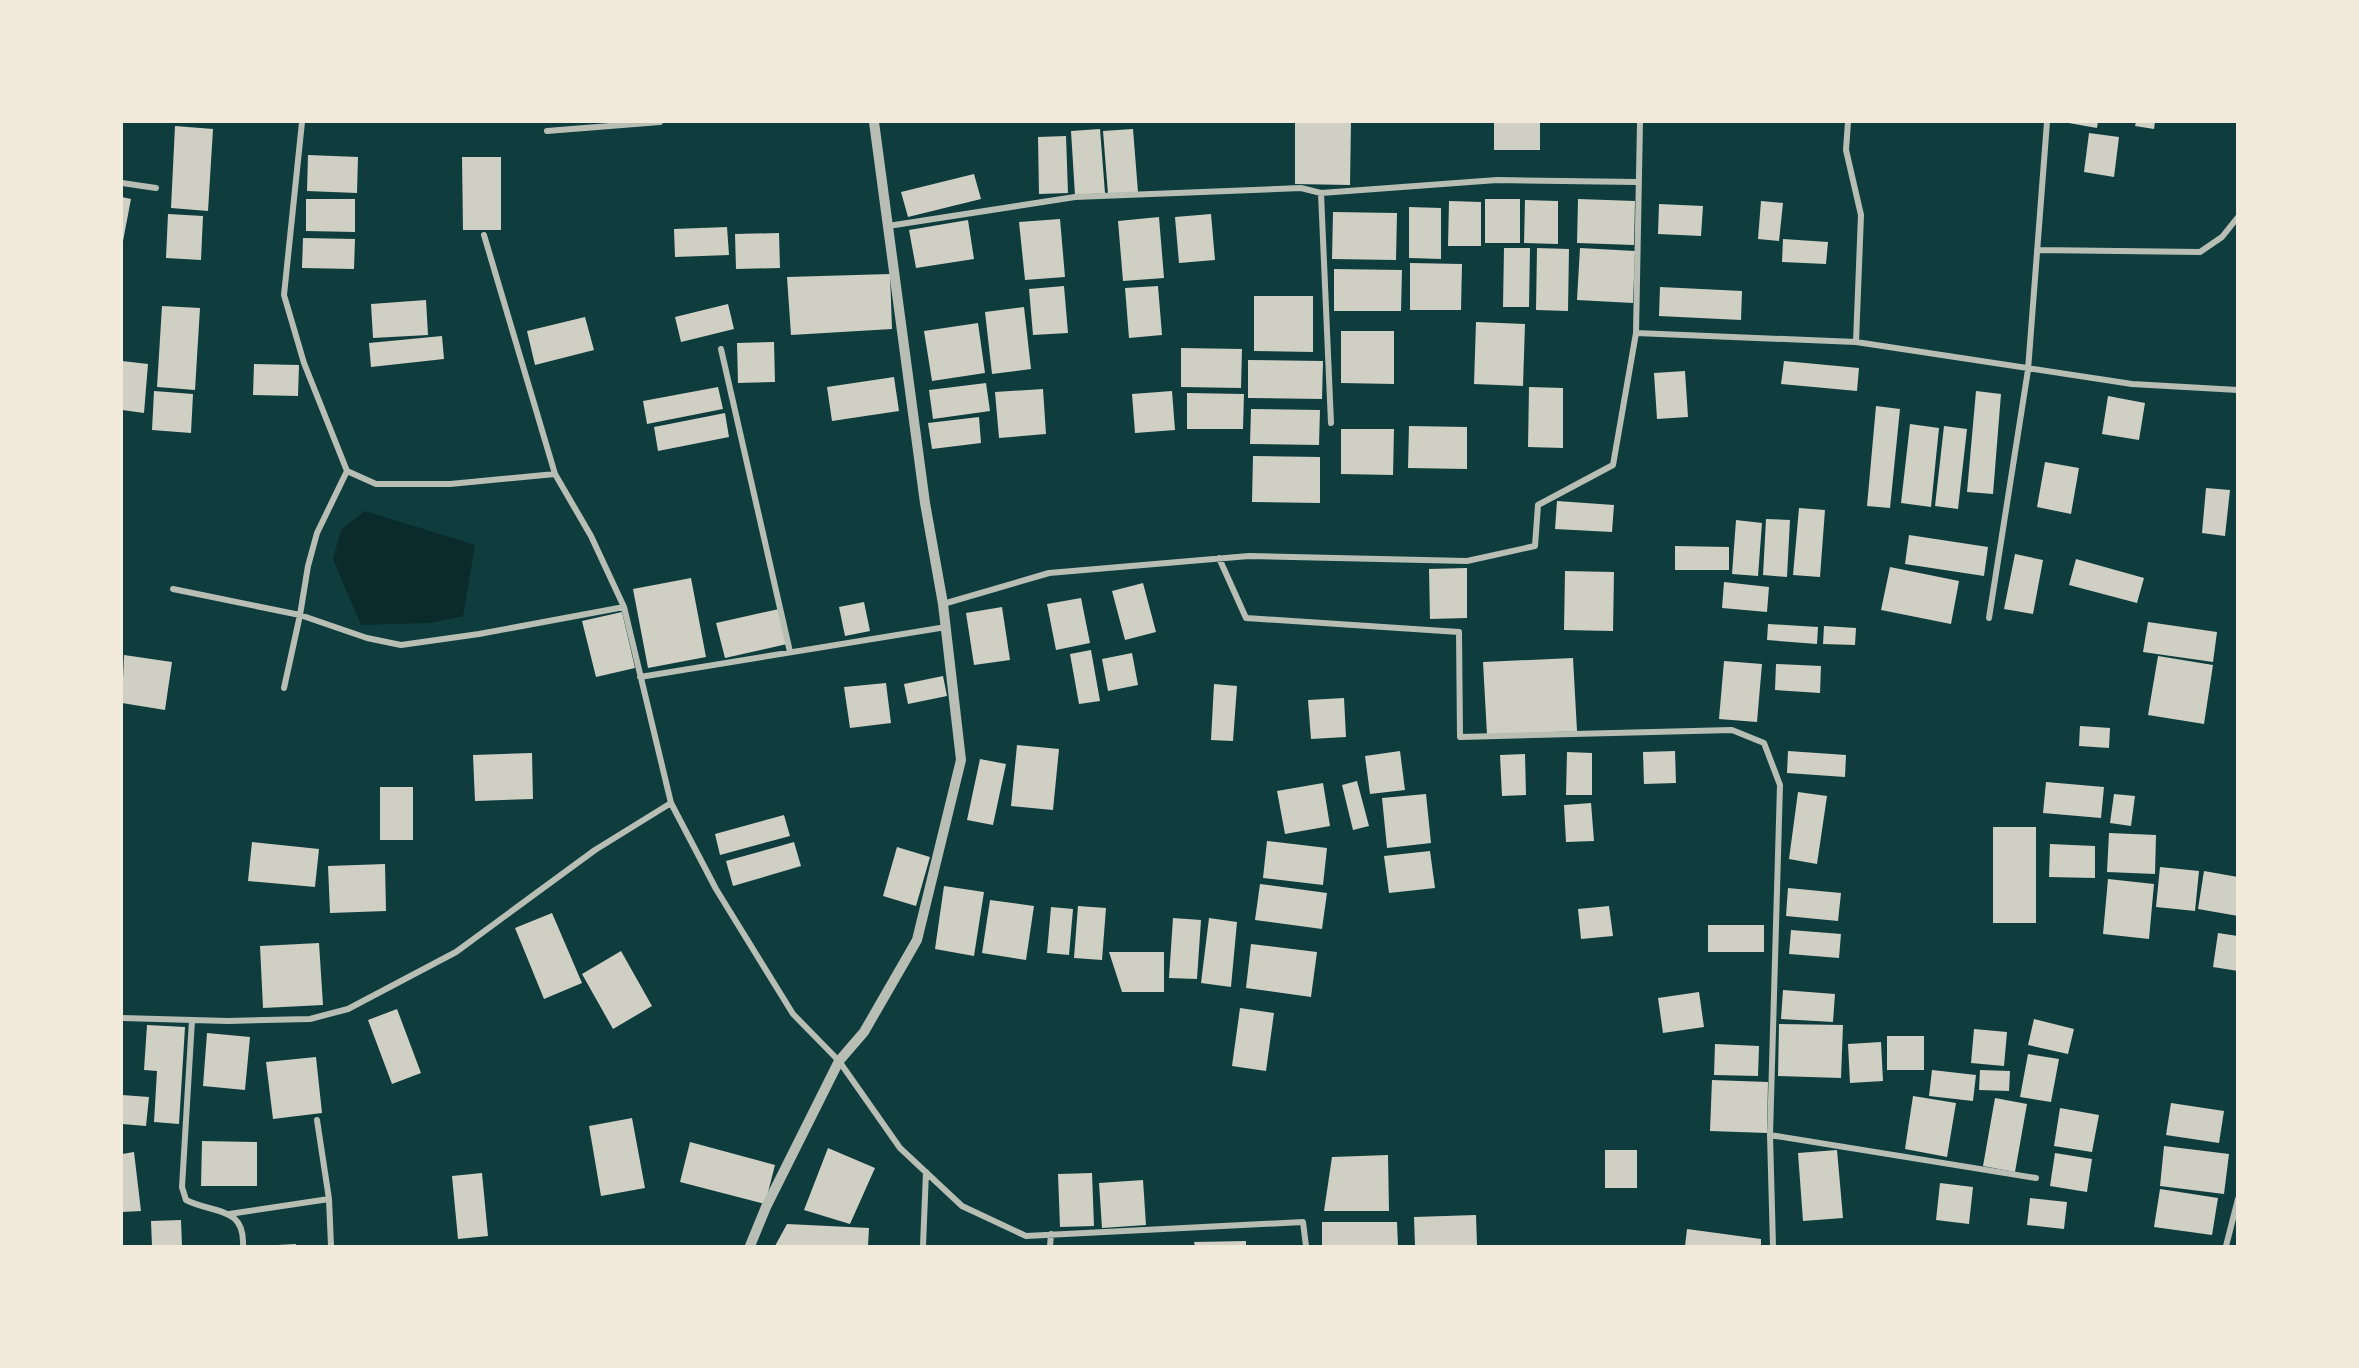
<svg xmlns="http://www.w3.org/2000/svg" width="2359" height="1368" font-family="'PT Sans Narrow',sans-serif">
	<rect width="100%" height="100%" fill="#0f3d3e"/>
	<path fill="#0a2a2b" d="M365,511L475,545L463,616L431,623L361,625L333,559L341,530Z"/>
	<path fill="#cfcfc3" d="M1295,122H1351L1350,185L1295,184Z
		M1513,122H1540V150H1494V123H1513Z
		M2063,122H2098L2097,128Z
		M2136,122H2155L2154,129L2135,126Z
		M175,126L213,129L208,211L171,208Z
		M1100,129L1105,193L1075,195L1071,131Z
		M1133,129L1138,192L1108,194L1103,131Z
		M2089,133L2119,137L2114,177L2084,172Z
		M1066,136L1068,193L1039,194L1038,137Z
		M308,155L358,157L357,193L307,191Z
		M462,157H501V230H463Z
		M974,174L981,199L908,217L901,192Z
		M122,197L131,199L123,241L122,240Z
		M306,199H355V232L306,231Z
		M1485,199H1520V243H1485Z
		M1578,199L1635,201L1634,245L1577,243Z
		M1525,200L1558,201V244L1524,243Z
		M1449,201L1481,202V246H1448Z
		M1761,201L1783,203L1779,241L1758,239Z
		M1659,204L1703,206L1701,236L1658,234Z
		M1409,207L1441,208V259L1409,258Z
		M1333,212L1397,213L1396,260L1332,259Z
		M168,214L203,216L201,260L166,258Z
		M1211,214L1215,260L1179,263L1175,217Z
		M1159,217L1164,278L1123,281L1118,221Z
		M1060,219L1065,277L1025,280L1019,222Z
		M968,220L974,259L916,268L909,230Z
		M727,227L729,255L675,257L674,229Z
		M779,233L780,268L736,269L735,234Z
		M303,238L355,239L354,269L302,268Z
		M1783,239L1828,242L1826,264L1782,262Z
		M1504,248H1530L1529,307H1503Z
		M1537,248L1569,249L1568,311L1536,310Z
		M1580,248L1635,251L1633,303L1577,300Z
		M1410,263L1462,264L1461,310H1410Z
		M1334,269L1402,270L1401,311H1334Z
		M890,274L892,329L791,335L787,277Z
		M1064,286L1068,333L1033,335L1029,289Z
		M1158,286L1162,335L1129,338L1125,288Z
		M1660,287L1742,291L1741,320L1659,316Z
		M1254,296H1313V352L1254,351Z
		M426,300L428,335L373,338L371,304Z
		M728,304L734,329L681,342L675,317Z
		M162,306L200,308L195,390L157,387Z
		M1024,307L1031,369L992,374L985,312Z
		M585,317L594,350L535,365L527,331Z
		M1476,322L1525,324L1523,386L1474,384Z
		M978,323L985,373L932,381L924,331Z
		M1341,331H1394V384L1341,383Z
		M442,336L444,359L371,367L369,343Z
		M774,342L775,382L738,383L737,343Z
		M1181,348L1242,349L1241,388L1181,387Z
		M1248,360L1323,361L1322,399L1248,398Z
		M122,361L148,364L144,413L122,410Z
		M1784,361L1859,368L1857,391L1781,384Z
		M254,364L299,365L298,396L253,395Z
		M1685,371L1688,417L1657,419L1654,373Z
		M894,377L899,411L832,421L827,387Z
		M986,383L990,411L933,419L929,390Z
		M718,387L723,409L647,424L643,401Z
		M1529,387L1563,388V448L1528,447Z
		M1043,389L1046,434L999,438L995,392Z
		M154,391L193,394L191,433L152,430Z
		M1172,391L1175,430L1135,433L1132,394Z
		M1976,391L2001,394L1993,494L1967,492Z
		M1187,393L1244,394L1243,429H1187Z
		M2108,396L2145,403L2139,440L2102,434Z
		M1876,406L1900,409L1890,508L1867,506Z
		M1251,409L1320,410L1319,445L1250,444Z
		M725,413L729,437L658,451L654,427Z
		M979,417L981,443L932,449L928,423Z
		M1910,424L1939,428L1931,507L1901,503Z
		M1409,426L1467,427V469L1408,468Z
		M1944,426L1967,429L1958,509L1935,506Z
		M1341,429H1394L1393,475L1341,474Z
		M1253,456L1320,457V503L1252,502Z
		M2045,462L2079,468L2071,514L2037,507Z
		M2206,488L2230,490L2225,536L2202,533Z
		M1557,501L1614,505L1612,532L1555,529Z
		M1799,508L1825,510L1820,577L1793,575Z
		M1766,519L1790,520L1787,577L1763,575Z
		M1736,520L1762,523L1758,576L1732,574Z
		M1909,535L1988,547L1984,576L1905,564Z
		M1675,546L1729,547V570H1675Z
		M2015,554L2043,560L2033,614L2004,609Z
		M2076,559L2144,578L2137,603L2069,585Z
		M1890,567L1959,581L1951,624L1881,610Z
		M1467,568V618L1430,619L1429,569Z
		M1565,571L1614,572L1613,631L1564,630Z
		M691,578L706,657L648,668L633,589Z
		M1724,582L1769,587L1767,612L1722,608Z
		M1143,583L1156,632L1125,640L1112,591Z
		M1081,598L1090,643L1056,650L1047,604Z
		M864,602L870,631L845,636L839,607Z
		M1002,607L1010,660L974,665L966,613Z
		M779,609L787,644L725,658L716,623Z
		M622,612L635,668L596,677L582,621Z
		M2148,622L2217,632L2213,662L2143,652Z
		M1768,624L1818,627L1817,644L1767,640Z
		M1824,626L1856,628L1855,645L1823,644Z
		M1091,650L1100,701L1079,704L1070,654Z
		M1132,653L1138,685L1108,691L1102,659Z
		M124,655L172,662L165,710L122,703Z
		M2158,656L2213,665L2204,724L2148,715Z
		M1573,658L1577,731L1487,735L1483,662Z
		M1724,661L1762,664L1757,722L1719,719Z
		M1776,664L1821,666L1820,693L1775,690Z
		M943,676L947,696L908,704L904,684Z
		M886,683L891,723L850,728L844,687Z
		M1214,684L1237,686L1233,741L1211,740Z
		M1344,698L1346,737L1311,739L1308,700Z
		M2080,726L2110,728L2109,748L2079,746Z
		M1017,745L1059,749L1053,810L1011,806Z
		M1400,751L1405,790L1370,794L1365,756Z
		M1675,751L1676,783L1644,784L1643,752Z
		M1788,751L1846,755L1845,777L1787,773Z
		M1567,752L1592,753V795H1566Z
		M532,753L533,799L475,801L473,755Z
		M1525,754L1526,795L1502,796L1500,755Z
		M980,759L1006,764L993,825L967,820Z
		M1357,781L1369,826L1353,830L1342,785Z
		M2046,782L2104,787L2101,818L2043,813Z
		M1323,783L1330,826L1285,834L1277,791Z
		M380,787H413V840H380Z
		M1798,792L1827,796L1817,864L1789,859Z
		M1426,794L1431,843L1387,848L1382,798Z
		M2114,794L2135,796L2131,826L2110,823Z
		M1591,803L1594,841L1566,842L1564,805Z
		M784,815L790,836L720,855L715,834Z
		M1993,827H2036V923H1993Z
		M2109,833L2156,835L2155,874L2107,872Z
		M1267,841L1327,848L1323,885L1263,878Z
		M252,842L319,849L315,887L248,881Z
		M794,842L801,866L733,886L726,861Z
		M2050,844L2095,846V878L2049,877Z
		M897,847L930,857L916,906L883,896Z
		M1430,851L1435,888L1389,893L1384,856Z
		M385,864L386,911L330,913L328,866Z
		M2160,867L2199,871L2195,911L2156,907Z
		M2204,871L2238,877V916L2198,909Z
		M2108,879L2154,884L2149,939L2103,934Z
		M1260,884L1327,893L1322,929L1255,920Z
		M944,886L984,892L974,956L935,949Z
		M1788,888L1841,893L1838,921L1786,916Z
		M990,900L1034,906L1026,960L982,953Z
		M1078,906L1106,908L1102,960L1074,958Z
		M1609,906L1613,936L1581,939L1578,909Z
		M1051,907L1073,909L1069,955L1047,953Z
		M552,913L582,983L544,999L515,928Z
		M1173,918L1201,920L1197,979L1169,978Z
		M1209,918L1237,922L1231,987L1201,983Z
		M1708,925H1764V952H1708Z
		M1791,930L1841,934L1839,958L1789,954Z
		M2218,933L2238,936V971L2213,967Z
		M319,943L323,1005L263,1008L260,946Z
		M1251,944L1317,952L1311,997L1246,988Z
		M621,951L652,1006L613,1029L582,974Z
		M1109,952H1164V992H1122Z
		M1783,990L1835,994L1833,1022L1781,1019Z
		M1699,992L1704,1027L1663,1033L1658,998Z
		M1240,1008L1274,1013L1266,1071L1232,1066Z
		M397,1009L421,1073L392,1084L368,1020Z
		M2034,1019L2074,1029L2068,1054L2028,1045Z
		M1779,1024L1843,1025L1841,1078L1778,1076Z
		M147,1025L185,1027L179,1124L154,1122L157,1071L144,1070Z
		M1974,1029L2007,1032L2004,1066L1971,1063Z
		M207,1033L250,1037L245,1090L203,1086Z
		M1887,1036H1924V1070H1887Z
		M1881,1042L1883,1081L1850,1083L1848,1044Z
		M1715,1044L1759,1046L1758,1076L1714,1075Z
		M2028,1054L2059,1059L2051,1102L2020,1097Z
		M316,1057L322,1113L273,1119L266,1062Z
		M1932,1070L1976,1075L1973,1101L1929,1096Z
		M1980,1070L2010,1071L2009,1091L1979,1090Z
		M1712,1080L1768,1082L1767,1133L1710,1131Z
		M122,1095L149,1097L146,1126L122,1124Z
		M1913,1096L1956,1103L1947,1157L1905,1149Z
		M1995,1098L2027,1104L2015,1172L1983,1166Z
		M2171,1103L2224,1111L2219,1143L2166,1135Z
		M2060,1108L2099,1115L2092,1152L2054,1146Z
		M632,1118L645,1188L601,1196L589,1126Z
		M202,1141L257,1142V1186H201Z
		M690,1142L775,1165L765,1204L680,1182Z
		M2164,1146L2229,1154L2224,1194L2160,1186Z
		M828,1148L875,1168L850,1224L804,1210Z
		M1605,1150H1637V1188H1605Z
		M1837,1150L1843,1218L1803,1221L1798,1153Z
		M134,1152L141,1211L122,1212V1154Z
		M2055,1153L2092,1159L2087,1192L2050,1186Z
		M1388,1155L1389,1211H1324L1332,1157Z
		M482,1173L488,1236L458,1239L452,1176Z
		M1092,1173L1094,1226L1060,1227L1058,1174Z
		M1143,1180L1146,1225L1102,1228L1099,1183Z
		M1940,1183L1973,1187L1969,1224L1936,1220Z
		M2160,1189L2218,1198L2212,1235L2154,1227Z
		M2030,1198L2067,1202L2064,1229L2027,1225Z
		M1476,1215L1477,1246H1415L1414,1217Z
		M181,1220L182,1246H152L151,1221Z
		M1322,1222H1397L1398,1246H1322Z
		M787,1224L869,1228L868,1246H775Z
		M1687,1229L1761,1239V1246H1685Z
		M1246,1241V1246H1195L1194,1242Z
		M296,1244V1246H277V1245Z"/>
	<g fill="none" stroke-linecap="round" stroke-linejoin="round">
		<path stroke="#b8beb3" stroke-width="6" d="M302,122L284,295L304,363L347,471L376,484H450L555,474
			M547,131L660,122
			M122,183L156,188
			M1321,193L1331,423
			M888,226L1075,197L1301,188L1321,193L1497,180L1638,182
			M484,235L555,474L591,536L624,607L671,803L716,889L793,1014L839,1061L900,1148L962,1206L1026,1236L1303,1222L1306,1246
			M2037,250L2200,252L2222,237L2238,217
			M1636,333L1640,122
			M1856,342L2132,384L2238,390
			M721,349L790,652
			M1219,558L1246,618L1459,632L1460,737L1732,730L1764,743L1780,785L1770,1135L1773,1246
			M173,589L300,615L367,638L401,645L479,634L624,607
			M943,604L1049,573L1249,556L1467,561L1535,546L1538,505L1613,465L1636,333L1856,342L1861,215L1846,150L1848,122
			M1989,618L2028,370L2047,122
			M640,677L946,627
			M284,688L300,615L308,566L317,533L347,471
			M122,1018L228,1021L310,1019L348,1009L456,952L595,850L671,803
			M192,1020L182,1187L186,1200C214,1214 245,1206 243,1246
			M317,1120L329,1199L331,1246
			M1770,1135L2036,1178
			M229,1214L329,1199
			M923,1246L926,1172
			M1050,1246L1051,1234
			M2226,1246L2238,1199"/>
		<path stroke="#b8beb3" stroke-width="10" d="M750,1246L766,1207L839,1061L864,1032L917,940L961,760L943,604L925,503L874,122"/>
	</g>
	<rect width="2359" height="1368" fill="none" stroke="#f1e9da" stroke-width="246"/>
</svg>
